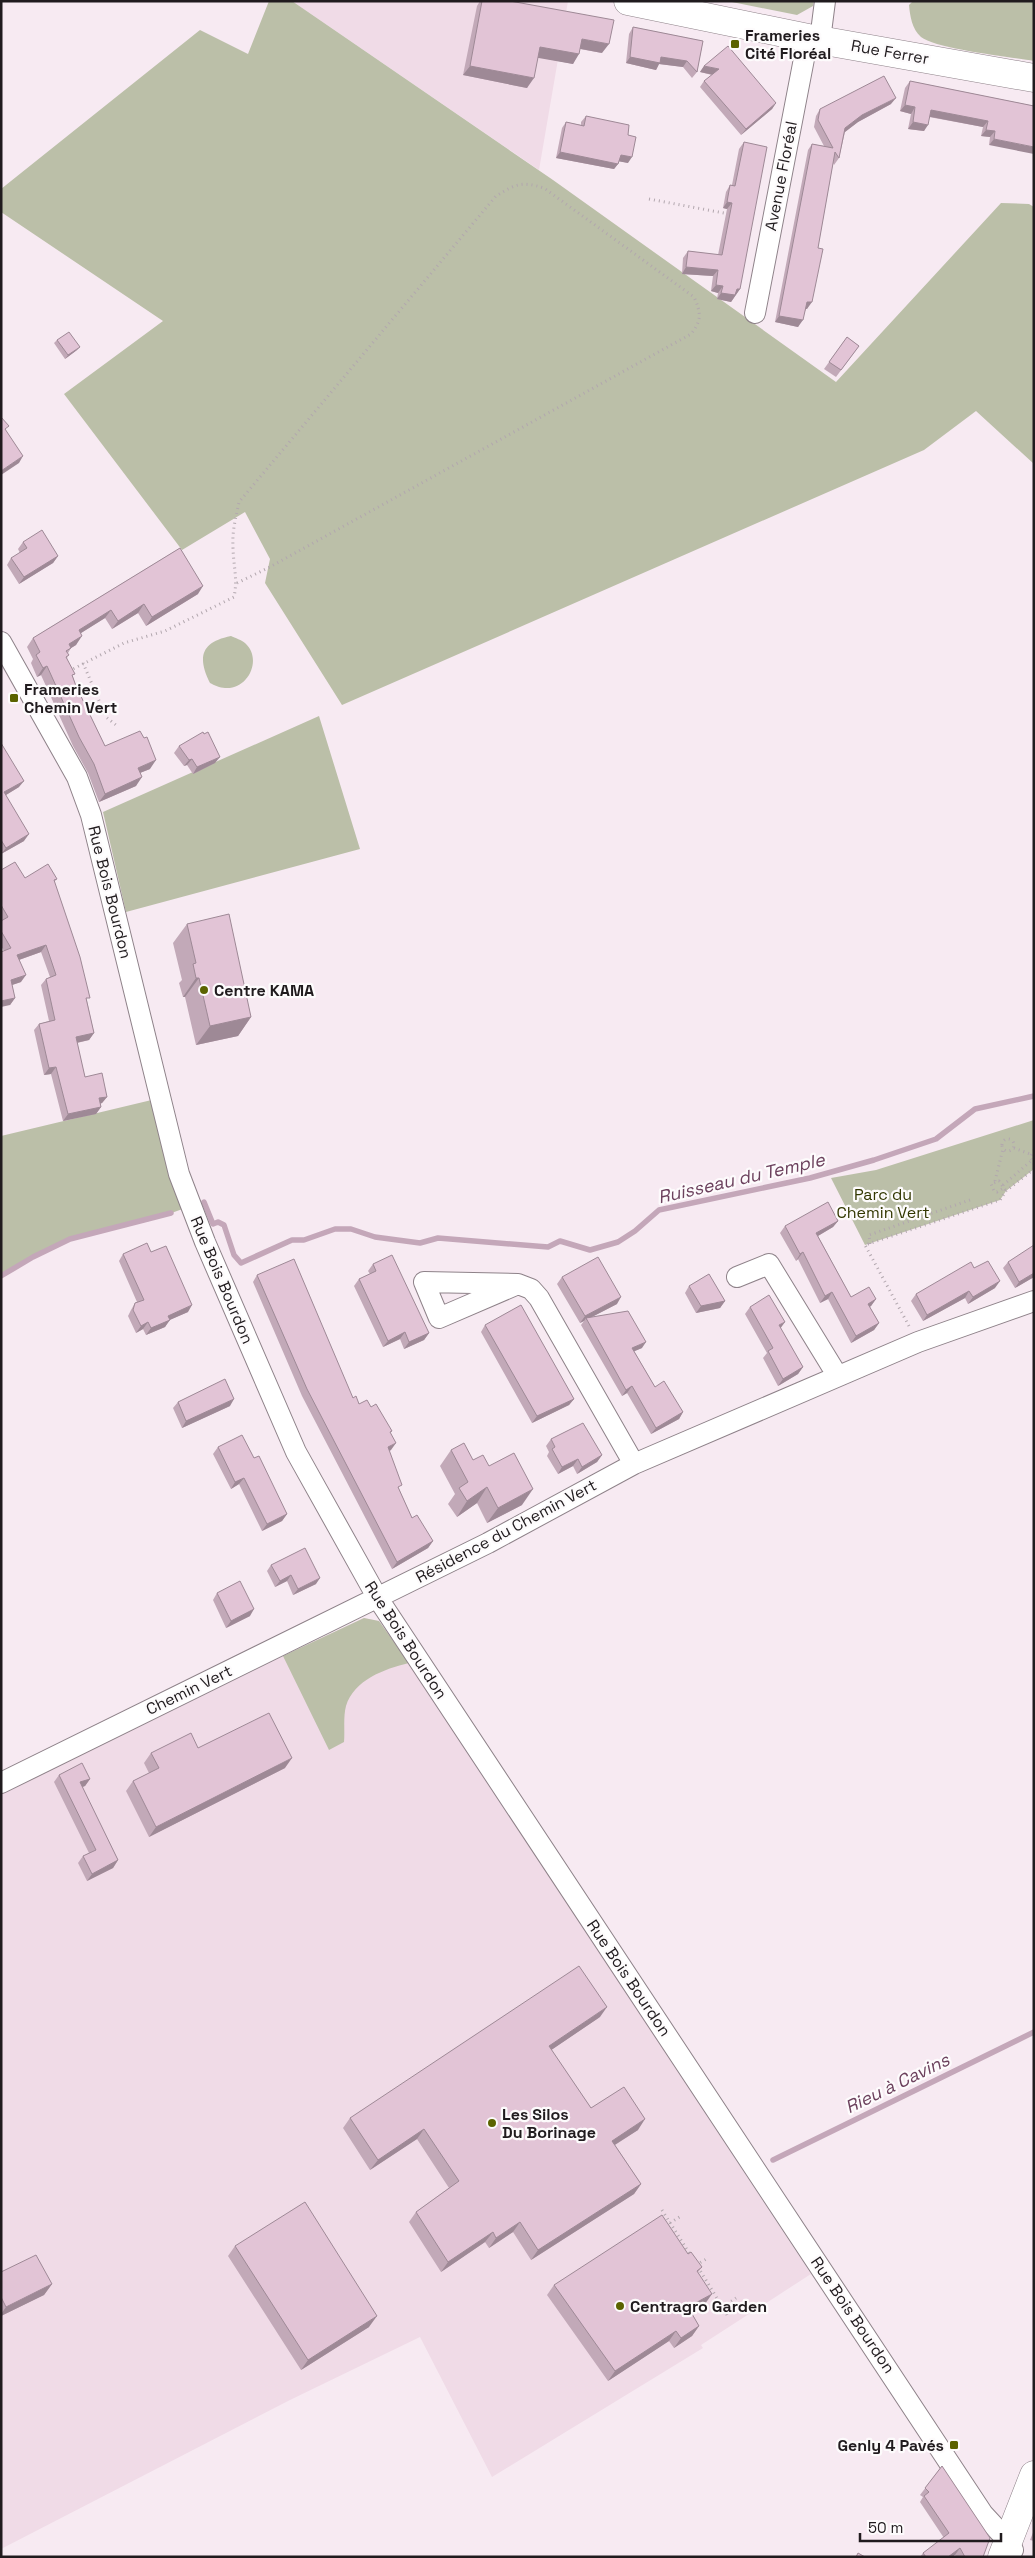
<svg xmlns="http://www.w3.org/2000/svg" width="1035" height="2558" font-family="'Space Grotesk',sans-serif">
	<rect width="100%" height="100%" fill="#f7eaf2"/>
	<path fill="#f0dbe7" d="M292,1H568L539,170Z
		M364,1618L379,1621L409,1663L811,2274L701,2345L703,2348L492,2477L420,2337L290,2400L1,2549V1783L230,1670L283,1656Z"/>
	<path fill="#bbbfa8" d="M269,1H292L553,180L836,382L1001,203L1029,204L1034,207V464L976,411L924,450L342,705L265,583L270,559L245,512L182,550L64,394L163,321L1,212V189L200,30L248,54Z
		M727,1H814L813,6L797,15Z
		M913,1H1034V61C1011,57 936,49 921,37C912,29 910,16 909,5Z
		M231,636C235,638 242,640 245,643C263,659 248,690 225,688C220,688 214,685 210,683C197,657 201,642 231,636Z
		M319,716L360,849L126,912L103,812Z
		M160,1098L191,1206L149,1221L70,1239L33,1257L1,1276V1136Z
		M1034,1120V1169L1006,1191L1000,1200L865,1245L831,1178L876,1170Z
		M364,1618L379,1621L409,1663C384,1669 354,1680 346,1706C343,1717 345,1731 344,1742L329,1750L283,1656Z"/>
	<g fill="none" stroke-linecap="round" stroke-linejoin="round">
		<path stroke="#c4a7b9" stroke-width="5.5" d="M204,1202L213,1224L218,1222L224,1225L234,1255L241,1263L292,1240H304L335,1229H351L375,1237L420,1243L438,1238L548,1247L560,1241L590,1250L618,1242L635,1231L659,1210L810,1178L874,1160L936,1139L975,1109L1034,1096
			M1,1276L33,1257L70,1239L171,1213
			M773,2160L1034,2032"/>
		<defs>
			<path id="street" d="M820,40L825,1
				M755,313L808,38
				M1,642L77,777L91,815L179,1174L205,1242L296,1452L377,1597L983,2514L1008,2541L1013,2550
				M737,1277L769,1264L837,1375
				M518,1284L439,1318L424,1282L518,1284L531,1289L539,1298L634,1464
				M1,1783L488,1543L634,1464L918,1342L1034,1301"/>
			<path id="secondary" d="M628,1L808,38L1034,78
				M1002,2557L1034,2475"/>
		</defs>
		<use href="#street" stroke="#8e8289" stroke-width="22"/>
		<use href="#secondary" stroke="#8e8289" stroke-width="29"/>
		<path stroke="#b2a7ae" stroke-width="3" stroke-dasharray="1 4" stroke-linecap="butt" d="M649,199L729,214
			M83,663L106,717L116,725
			M69,671L124,643L165,631L234,597C238,579 233,564 233,546C232,531 236,517 239,502L496,196C516,184 521,181 544,188L694,297C701,313 702,320 691,334L268,568L237,583
			M1002 1145a6 6 0 1 1 12 0a6 6 0 1 1-12 0Z
			M1014,1148L1030,1154
			M1034,1150L1030,1157L1034,1164
			M995,1181L1003,1149
			M1003,1185L1031,1161
			M1002,1189L997,1192L994,1191L991,1184L999,1181L1006,1191
			M870,1244L869,1235L970,1200
			M909,1326L865,1245L1000,1200L1006,1191L1034,1169
			M662,2210L691,2256
			M670,2223L681,2216
			M696,2265L708,2258
			M698,2267L729,2318
			M723,2307L736,2298"/>
		<use href="#street" stroke="#fff" stroke-width="20"/>
		<use href="#secondary" stroke="#fff" stroke-width="28"/>
	</g>
	<path fill="#c2a9b8" d="M480,1H510L602,53L580,49L573,64L538,57L527,88L463,75L477,6Z
		M633,27L703,41L697,72L692,78L683,67L659,64L656,70L626,63L629,34Z
		M704,66L776,103L772,109L741,135L700,87L704,81L712,75L700,72Z
		M910,81L1034,106L989,145L990,137L981,136L983,127L929,117L924,131L908,129L911,114L900,111L905,88Z
		M891,104L858,122L845,132L839,158L834,165L833,163L807,309H806L798,327L775,322L808,150L812,144L824,146L814,127L816,116L820,109Z
		M586,116L628,135V163L619,161L618,164L614,169L556,158L562,128L566,122L581,125V122Z
		M744,142L740,289L731,302L717,299L718,293L711,291L713,276L682,274L683,258L688,251L718,255L727,209L723,208L726,192L730,185H732L739,149Z
		M847,337L859,346L836,377L824,369Z
		M57,340L77,350L65,359L54,343Z
		M23,542L58,556L53,563L19,584L7,565L11,558L20,553L18,549Z
		M180,548L198,594L146,626L138,613L112,629L105,618L81,633L76,645L71,648L68,653L67,659L76,686L105,746L150,769L140,773L136,786L99,802L88,773L73,746L41,675L37,677L31,663L33,659L27,647L33,638Z
		M1,743L19,787L6,795L24,841L1,854Z
		M179,746L215,763L193,774L187,765L184,766L174,753Z
		M1,870L25,878L57,879L54,882L87,1001L94,1033L89,1040L77,1043L85,1077L107,1097L102,1103L100,1104L101,1107L96,1114L63,1121L51,1074L44,1075L34,1030L39,1024L49,1021L41,985L46,979L50,977L41,952L19,960L21,982L12,985L15,998L10,1005L4,951L1,946Z
		M187,924L251,1017L238,1036L196,1045L185,997H183L179,983L182,980L173,943Z
		M838,1221L833,1227L818,1236L851,1297L876,1299L871,1306L870,1307L879,1323L874,1330L851,1343L828,1299L820,1303L798,1259L796,1261L780,1233L785,1226Z
		M151,1252L188,1312L169,1320L165,1327L146,1335L143,1329L136,1333L128,1316L131,1310L135,1303L137,1302L119,1261L123,1254Z
		M1008,1262L1034,1277L1015,1288L1003,1268Z
		M373,1264L429,1333L424,1340L404,1349L400,1339L383,1347L354,1286L359,1279L370,1274L368,1271Z
		M974,1268L995,1288L968,1304L965,1298L923,1321L911,1301L916,1294Z
		M257,1275L353,1398L359,1404L371,1407L392,1431L390,1433L391,1450L389,1451L399,1489L412,1518L433,1541L428,1548L392,1569L302,1396L253,1282Z
		M562,1277L617,1304L590,1318L642,1348L634,1351L655,1387L683,1412L679,1419L651,1434L627,1393L622,1396L581,1325L584,1321L580,1323L557,1284Z
		M689,1286L725,1301L720,1308L696,1313L685,1293Z
		M750,1307L780,1328L803,1367L798,1374L778,1386L763,1358L767,1353L745,1314Z
		M485,1325L574,1399L569,1405L532,1423L481,1332Z
		M178,1402L230,1406L182,1428L173,1408Z
		M551,1439L602,1455L597,1462L577,1474L573,1466L558,1474L547,1456L549,1452L546,1446Z
		M218,1447L254,1458L287,1514L282,1521L262,1531L239,1484L231,1489L213,1454Z
		M451,1450L473,1460L489,1466L522,1505L487,1523L477,1503L457,1517L448,1504L455,1494L440,1466Z
		M271,1565L316,1584L293,1595L287,1581L275,1587L267,1571Z
		M217,1593L250,1616L226,1628L213,1600Z
		M198,1748L285,1768L149,1837L126,1791L133,1781L149,1773L144,1763L151,1753Z
		M59,1775L90,1779L85,1786L82,1787L118,1860L113,1868L87,1881L78,1863L83,1856L89,1853L54,1782Z
		M600,2017L551,2050L591,2108L638,2130L615,2145L641,2184L634,2194L531,2260L513,2232L489,2248L485,2242L441,2272L409,2222L416,2212L449,2188L417,2139L370,2170L343,2128L350,2118Z
		M235,2246L369,2327L301,2370L228,2256Z
		M688,2254L702,2267L698,2272L705,2304L691,2312L699,2326L692,2336L674,2348L669,2341L608,2381L547,2295L554,2285Z
		M1,2272L52,2284L44,2295L1,2316Z
		M942,2466L983,2557H956L955,2555L952,2557H920L923,2553L944,2538L920,2502L923,2497L920,2495Z
		M1034,2530V2541L1030,2540Z"/>
	<path fill="#9e8996" d="M582,39L609,44L602,53L576,48Z
		M540,47L579,54L573,64L533,57Z
		M630,57H661L687,61L683,67L659,64L656,70L626,63Z
		M470,66L534,78L527,88L463,75Z
		M704,66L719,69L714,75L700,72Z
		M896,98L891,104L858,122L841,135L845,128L862,115Z
		M776,103L772,109L741,135L746,129Z
		M905,105L915,107L911,114L900,111Z
		M931,110L988,121L983,127L926,116Z
		M913,122L928,125L924,131L908,129Z
		M986,130L995,131L990,137L981,136Z
		M994,139L1034,147V154L989,145Z
		M560,152L618,164L614,169L556,158Z
		M621,155L632,157L628,163L617,161Z
		M727,202L732,203L727,209L723,208Z
		M686,267L718,270L713,276L682,274Z
		M716,285L723,286L718,293L711,291Z
		M737,289H740L731,302L717,299L721,293Z
		M807,302H812L807,309L803,308Z
		M779,316L803,320L798,327L775,322Z
		M80,347L77,350L65,359L68,355Z
		M23,456L19,463L1,475V471Z
		M58,556L53,563L19,584L24,577Z
		M203,586L198,594L146,626L152,617Z
		M144,604L138,613L112,629L118,621Z
		M111,610L105,618L73,638L79,630Z
		M82,636L76,645L63,653L69,644Z
		M47,666L41,675L37,677L43,668Z
		M220,757L215,763L193,774L197,767Z
		M192,759L187,765L184,766L189,760Z
		M156,760L150,769L132,776L138,768Z
		M142,777L136,786L99,802L105,794Z
		M24,781L19,787L1,798L4,792Z
		M29,834L24,841L1,854L6,848Z
		M46,945L41,952L13,962L17,955Z
		M26,975L21,982L6,987L11,980Z
		M196,978H199L185,997H183Z
		M15,998L10,1005L1,1007V1001Z
		M251,1017L238,1036L196,1045L210,1026Z
		M94,1033L89,1040L71,1044L76,1037Z
		M56,1067L51,1074L44,1075L49,1068Z
		M107,1097L102,1103L94,1105L99,1098Z
		M101,1107L96,1114L63,1121L68,1114Z
		M838,1221L833,1227L811,1240L816,1233Z
		M803,1252L798,1259L796,1261L800,1254Z
		M1034,1273V1277L1015,1288L1019,1282Z
		M1000,1281L995,1288L968,1304L973,1297Z
		M969,1291L965,1298L923,1321L927,1315Z
		M832,1292L828,1299L820,1303L825,1296Z
		M621,1297L617,1304L586,1320V1318L584,1321L580,1323L585,1316Z
		M876,1299L871,1306L863,1310L868,1304Z
		M725,1301L720,1308L696,1313L701,1306Z
		M192,1305L188,1312L163,1323L168,1316Z
		M170,1320L165,1327L146,1335L151,1328Z
		M148,1322L143,1329L136,1333L141,1326Z
		M785,1322L780,1329L779,1325Z
		M879,1323L874,1330L851,1343L856,1336Z
		M405,1332L400,1339L383,1347L388,1341Z
		M429,1333L424,1340L404,1349L409,1342Z
		M646,1342L642,1348L628,1354L632,1348Z
		M803,1367L798,1374L778,1386L783,1379Z
		M632,1386L627,1393L622,1396L626,1390Z
		M234,1399L230,1406L182,1428L186,1421Z
		M574,1399L569,1405L532,1423L537,1416Z
		M683,1412L679,1419L651,1434L656,1428Z
		M396,1443L391,1450L383,1454L388,1447Z
		M602,1455L597,1462L577,1474L582,1467Z
		M578,1459L573,1466L558,1474L562,1467Z
		M244,1478L239,1484L231,1489L235,1482Z
		M487,1487L477,1503L457,1517L467,1501Z
		M533,1489L522,1505L487,1523L498,1508Z
		M287,1514L282,1521L262,1531L267,1524Z
		M433,1541L428,1548L392,1569L397,1562Z
		M291,1575L287,1581L275,1587L280,1581Z
		M320,1578L316,1584L293,1595L298,1589Z
		M254,1609L250,1616L226,1628L231,1621Z
		M292,1758L285,1768L149,1837L156,1827Z
		M90,1779L85,1786L75,1790L80,1782Z
		M118,1860L113,1868L87,1881L92,1874Z
		M607,2007L600,2017L541,2057L549,2046Z
		M645,2119L638,2130L605,2151L612,2141Z
		M424,2129L417,2139L370,2170L378,2160Z
		M641,2184L634,2194L531,2260L538,2250Z
		M520,2222L513,2232L489,2248L496,2238Z
		M493,2232L485,2242L441,2272L448,2262Z
		M52,2284L44,2295L1,2316V2314L6,2307Z
		M712,2294L705,2304L681,2317L688,2307Z
		M377,2316L369,2327L301,2370L308,2360Z
		M699,2326L692,2336L674,2348L681,2338Z
		M676,2331L669,2341L608,2381L615,2371Z
		M960,2548L955,2555L952,2557H948Z"/>
	<path fill="#e2c4d6" stroke="#9e8996" d="M482,1H510L614,20L609,44L582,39L579,54L540,47L534,78L470,66Z
		M633,27L703,41L697,72L687,61L661,57L660,63L630,57Z
		M728,46L776,103L746,129L704,81L719,69L704,66Z
		M884,76L896,98L862,115L845,128L839,158L835,152L818,248L823,249L812,302H807L803,320L779,316L812,144L833,148L818,120L820,109Z
		M910,81L1034,106V147L994,139L995,131L986,130L988,121L931,110L928,125L913,122L915,107L905,105Z
		M586,116L629,125L628,135L636,137L632,157L621,155L618,164L560,152L566,122L584,126Z
		M744,142L767,147L740,289H737L735,295L721,293L723,286L716,285L718,270L686,267L688,251L722,255L732,203L727,202L730,185L735,186Z
		M69,332L80,347L68,355L57,340Z
		M847,337L859,346L841,370L829,362Z
		M1,417L9,426L5,429L23,456L1,471Z
		M42,530L58,556L24,577L11,558L27,548L23,542Z
		M180,548L203,586L152,617L144,604L118,621L111,610L79,630L82,636L69,644L71,648L66,651L69,655L66,657L75,674L72,675L76,686L105,746L140,731L144,738L147,737L156,760L138,768L142,777L105,794L94,764L79,737L47,666L43,668L36,655L40,652L33,638Z
		M203,732L204,734L208,732L220,757L197,767L192,759L189,760L179,746Z
		M1,743L24,781L4,792L29,834L6,848L1,840Z
		M15,862L25,878L48,864L57,879L54,880L80,957L90,998H86L94,1033L76,1037L85,1077L102,1073L107,1097L99,1098L101,1107L68,1114L56,1067L49,1068L39,1024L55,1020L46,979L56,975L46,945L17,955L26,975L11,980L15,998L1,1001V952L11,948L1,931V921L8,917L1,905V870Z
		M229,914L251,1017L210,1026L199,978H196L193,964L196,963L187,924Z
		M828,1202L838,1221L816,1233L851,1297L869,1287L876,1299L868,1304L879,1323L856,1336L832,1292L825,1296L803,1252L800,1254L785,1226Z
		M147,1243L151,1252L166,1246L192,1305L168,1316L170,1320L151,1328L148,1322L141,1326L133,1310L135,1303L144,1300L123,1254Z
		M1034,1245V1273L1019,1282L1008,1262Z
		M392,1255L429,1333L409,1342L405,1332L388,1341L359,1279L376,1271L373,1264Z
		M598,1257L621,1297L585,1316L562,1277Z
		M294,1259L353,1398L356,1396L359,1404L367,1400L371,1407L376,1404L392,1431L390,1432L396,1443L388,1447L402,1485L398,1487L412,1518L417,1515L433,1541L397,1562L307,1389L257,1275Z
		M988,1261L1000,1281L973,1297L969,1291L927,1315L916,1294L971,1262L974,1268Z
		M709,1274L725,1301L701,1306L689,1286Z
		M769,1295L785,1322L779,1325L803,1367L783,1379L768,1351L773,1348L750,1307Z
		M521,1305L574,1399L537,1416L485,1325Z
		M628,1311L646,1342L632,1348L655,1387L664,1381L683,1412L656,1428L632,1386L626,1390L586,1318Z
		M225,1379L234,1399L186,1421L178,1402Z
		M583,1423L602,1455L582,1467L578,1459L562,1467L552,1449L555,1447L551,1439Z
		M242,1435L254,1458L259,1456L287,1514L267,1524L244,1478L235,1482L218,1447Z
		M464,1443L473,1460L483,1455L489,1466L514,1453L533,1489L498,1508L487,1487L467,1501L459,1488L468,1482L451,1450Z
		M305,1548L320,1578L298,1589L291,1575L280,1581L271,1565Z
		M240,1581L254,1609L231,1621L217,1593Z
		M269,1713L292,1758L156,1827L133,1781L159,1768L151,1753L191,1733L198,1748Z
		M82,1763L90,1779L80,1782L118,1860L92,1874L83,1856L96,1850L59,1775Z
		M579,1966L607,2007L549,2046L591,2108L624,2087L645,2119L612,2141L641,2184L538,2250L520,2222L496,2238L493,2232L448,2262L416,2212L459,2181L424,2129L378,2160L350,2118Z
		M305,2202L377,2316L308,2360L235,2246Z
		M662,2215L688,2254L691,2252L702,2267L697,2271L712,2294L688,2307L699,2326L681,2338L676,2331L615,2371L554,2285Z
		M36,2255L52,2284L6,2307L1,2297V2272Z
		M942,2466L990,2538L983,2557H965L960,2548L948,2557H926L923,2553L949,2533L924,2496L929,2492L925,2488Z
		M858,2553L865,2557H856Z"/>
	<g fill="#5b6300" stroke="#fdfbfc" stroke-width="2">
		<rect x="730" y="39" width="10" height="10" rx="2.5"/>
		<rect x="9" y="693" width="10" height="10" rx="2.5"/>
		<circle cx="204" cy="990" r="5"/>
		<circle cx="492" cy="2123" r="5"/>
		<circle cx="620" cy="2306" r="5"/>
		<rect x="949" y="2440" width="10" height="10" rx="2.5"/>
	</g>
	<g text-anchor="middle" dominant-baseline="central" stroke-width="4.5" stroke-linejoin="round" paint-order="stroke">
		<g font-size="16" font-weight="bold" fill="#201b1e" stroke="#fdfbfc" text-anchor="start">
			<text x="745" y="35">Frameries<tspan x="745" dy="18">Cité Floréal</tspan></text>
			<text x="24" y="689">Frameries<tspan x="24" dy="18">Chemin Vert</tspan></text>
			<text x="214" y="990">Centre KAMA</text>
			<text x="502" y="2114">Les Silos<tspan x="502" dy="18">Du Borinage</tspan></text>
			<text x="630" y="2306">Centragro Garden</text>
			<text x="944" y="2445" text-anchor="end">Genly 4 Pavés</text>
		</g>
		<g font-size="16" fill="#201b1e" stroke="#fdfbfc">
			<text transform="translate(890 52) rotate(10)">Rue Ferrer</text>
			<text transform="translate(781 176) rotate(-79)">Avenue Floréal</text>
			<text transform="translate(110 892) rotate(76)">Rue Bois Bourdon</text>
			<text transform="translate(222 1280) rotate(67)">Rue Bois Bourdon</text>
			<text transform="translate(506 1531) rotate(-28)">Résidence du Chemin Vert</text>
			<text transform="translate(406 1640) rotate(57)">Rue Bois Bourdon</text>
			<text transform="translate(189 1690) rotate(-26)">Chemin Vert</text>
			<text transform="translate(629 1978) rotate(56)">Rue Bois Bourdon</text>
			<text transform="translate(853 2315) rotate(56)">Rue Bois Bourdon</text>
		</g>
		<g font-size="16" fill="#323701" stroke="#fdfbfc">
			<text x="883" y="1194">Parc du<tspan x="883" dy="18">Chemin Vert</tspan></text>
		</g>
		<g font-size="18" font-style="italic" fill="#6c415d" stroke="#fdfbfc">
			<text transform="translate(741 1178) rotate(-13)">Ruisseau du Temple</text>
			<text transform="translate(897 2083) rotate(-26)">Rieu à Cavins</text>
		</g>
	</g>
	<rect width="1035" height="2558" fill="none" stroke="#201b1e" stroke-width="5"/>
	<path d="M860 2533v8h141v-8" fill="none" stroke="#201b1e" stroke-width="2.5"/>
	<text x="868" y="2533" font-size="15" fill="#201b1e" stroke="#fdfbfc" stroke-width="4" paint-order="stroke">50 m</text>
</svg>
